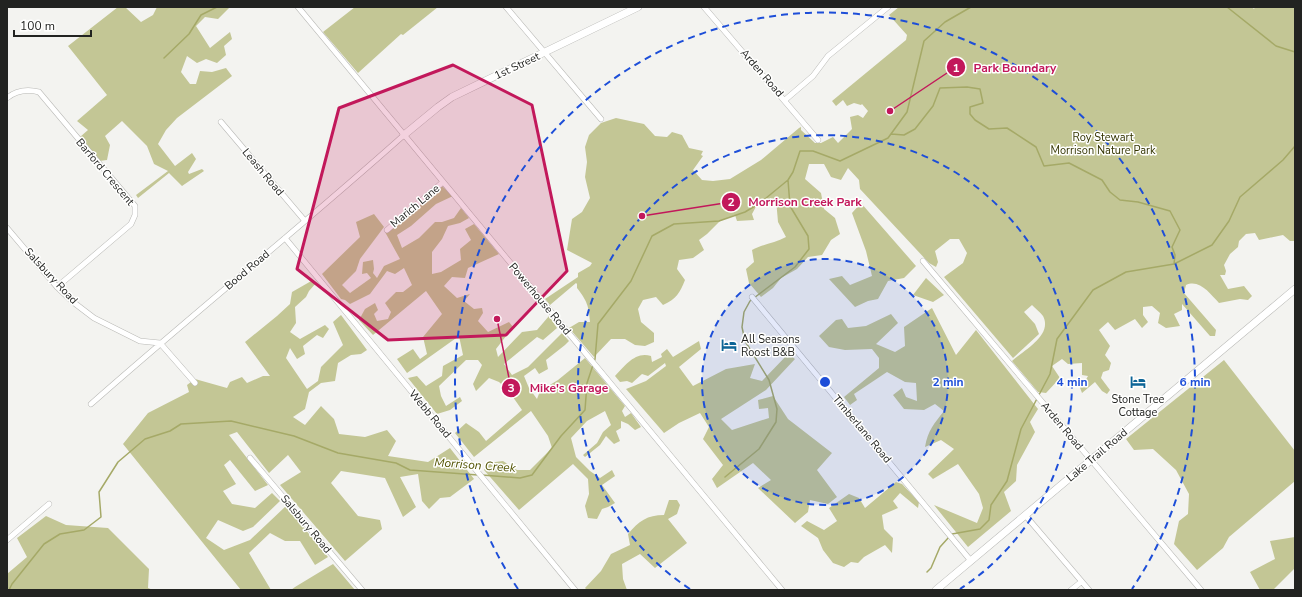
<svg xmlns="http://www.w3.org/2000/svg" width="1302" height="597" font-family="'Nunito Sans',sans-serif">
	<rect width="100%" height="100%" fill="#f3f3f0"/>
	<path fill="#c3c695" d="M118,7H125L141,22L153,15L157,7H230L218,19L205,17L196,26L210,48L230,32L232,39L224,46L226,55L217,63L206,59L197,63L187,56L181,72L190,84H196L200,71L212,72L226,68L232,76L177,118L166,130L158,144L175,166L192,153L196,159L188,172L189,174L202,169L204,171L182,186L169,173L138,198L136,195L168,171L154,164L147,146L122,121L105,136L110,145L107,160L99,161L80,137L88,130L77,121L107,95L68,46Z
		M355,7H438L403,35L401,34L358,73L323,32Z
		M899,7H1252L1254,9L1255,7H1295V241H1290L1283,235L1259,240L1255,233L1246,234L1239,241L1238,247L1230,254L1224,265L1226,271L1225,275H1220L1228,289L1244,286L1252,296L1248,300L1240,299L1219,303C1210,294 1200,279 1186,285L1184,293L1216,330L1215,336H1210L1182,304V310L1174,314L1180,326L1166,328L1158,323L1160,313L1152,306L1143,307V315L1148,322L1142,328L1135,319L1115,330L1108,322L1099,330L1110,346L1105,355L1111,363L1109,370L1103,372L1101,378L1110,390L1107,394L1102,391L1095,382L1082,393L1079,385L1084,383L1088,376L1082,375V363L1068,364L1062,359L1052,366L1060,378L1046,393L1038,392L1012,361C1024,350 1053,335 1043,316C1040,312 1035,308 1032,305L1024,312L1035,324L1039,334L1013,358L944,277L963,263L967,253L959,239H950L935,251L938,262L936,267L929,263L860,189L859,180L848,168L841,180L831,177L824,164H809L805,179L821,193L824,209L835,218L840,234L831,240L822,255L808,257L797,269L781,278L773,288L761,297L749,283L746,269L754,262L752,250C763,244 775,243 786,237L778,222L776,199L766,207L758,203L752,214L754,220L737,221L735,215L720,221L707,234L699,240L704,250L693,258L679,260L677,269L685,280C680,293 676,299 663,305L656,297L643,300L638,309L641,322L654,333V342L645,346L635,345L625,339H611L594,357L569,328L579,322H590C589,306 587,301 577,288V284L576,283L550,305L545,299L578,277V273L590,266L592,263L567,250L572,219L582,212L590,198L585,177L587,162L585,147L589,135L601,123L616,118L644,124L655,136L667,137L672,132L682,135L689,148L703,151L701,155L703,156L693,170L702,180L713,181L730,179L761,160L799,128L801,127V130L815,143H821L833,137L838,143L852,129L850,117L858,115L863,118L868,111L862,104L861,105L854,103L847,106L843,100L836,106L832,101L906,40L907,35L889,15Z
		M442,186L453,196L436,204L411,226L397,235L402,248L419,238L435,222H442L454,218L461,208L469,218L460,223L448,226L442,239L432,252V274L441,272L461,260L460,249L471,240L465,229L474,224L499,254L468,268L465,278L452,277L444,286L457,298L470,294L464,301L474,309L482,308L483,313L478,321L488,332L509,322L513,327L496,349L498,357L522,332L537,330L549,316L557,328L543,340L537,337L504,364L512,375L528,367L562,333L569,341L565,345L546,360L548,369L539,374L535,368L524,376L529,388L537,399L540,391L558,380L585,358L625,406L622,411L625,417L631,413L641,427L635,430L628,424L621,421V428L616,431L620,441L614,444L606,436L600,445L585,457L583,455L597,443L603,432L611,425L605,411L587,421L571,438L576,457L590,471L600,478L612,470L615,476L602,485L615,503L608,507L602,509L597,519L588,518L585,506L589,494L588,479L573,464L519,510L484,470L488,463L503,461L517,470H530L552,448L548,436L531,411L474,457L455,433L466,423L479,432L486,441L522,410L508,390L499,382L489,378L476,391L473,384L482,365L478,360H466L439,386L441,396L446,406L460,397L462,401L450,410L437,414L408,378L417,376L426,386L442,376L443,366L463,355L459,336L407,373L397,359L413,349L420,359L427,354L423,337L442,314L426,291L373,335L359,320L365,309L375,303L378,310L374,314L377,321L388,319L391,312L385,303L396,292H403L412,285L404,268L395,274L387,271L370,294L350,304L345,300L341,299L322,274L360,237L356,222L374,214L384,227L360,259L356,271L342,285L350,293L371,278L367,273L362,274L363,262L373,260L374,269L373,273L377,278L384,266L400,259L385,232Z
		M861,203L916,266L904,278L888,281L878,299L868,301L855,307L829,279L842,276L850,285L872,276L866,251L852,213Z
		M926,278L944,295L933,302L913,295Z
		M313,280L316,283L309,291L306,297L295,307L296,323L290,332L300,339L325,325L329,329L323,338L317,335L303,346L305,354L297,359L290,348L286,358L307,389L318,381L321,367L343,345L333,322L341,315L367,350L361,354L351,355L338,363L335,381L321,383L309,392L305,409L293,417L305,425L321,406L334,419L339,434L365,437L387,430L396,441L388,456L428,462L450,448L474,479L450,497L440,498L429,509L422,501L418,474L400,477L416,507L403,517L385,478L341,471L331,483L358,516L380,520L382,529L345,561L280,485L301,472L288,455L269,473L237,432L229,435L268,485L255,491L230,460L224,465L236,484L223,491L232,504L255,508L272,493L280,501L253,527L243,531L218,520L206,538L224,550L250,540L286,506L328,557L315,565L300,541H285L270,533L249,553L271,590H241L123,444L148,413L189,392L187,385L195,379L227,388L230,382L242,377L247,383L263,376H270L245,342L277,316L290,304L292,292Z
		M932,308L956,355L976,330L1038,409L1030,422L1035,432L1017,465L1016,481L1004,492L1011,511L968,547L934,505L977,523L983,508L979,494L958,464L933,479L928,474L954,449L941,440L925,447C928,430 934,424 944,411L935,404L924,410L904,409L893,395L902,388L906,397L917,401L916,383L905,382L887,372L854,394L857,400L850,405L844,397L879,368V358L872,349L845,350L829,347L819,336L836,320L842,319L848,328L866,326L891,314L898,323L876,344L895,352L905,346L904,327Z
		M699,341L701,349L679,367L693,386L726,369L755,364L750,378L762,381L788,354L795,359L766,390L721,419L732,430L769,418L768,408L759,409L758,400L773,396L788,419L832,453L817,470L837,497L828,504L810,500L808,512L795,523L758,488L771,480L753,463L717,488L712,479L723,465L703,439L709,427L700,413L679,423L664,433L626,389L646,381L666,366L665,363L648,376L642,374L632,383L627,381L620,382L615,376C625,366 635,351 651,356L652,362L662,357L661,354L667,349L673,357Z
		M1224,360L1295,451V481L1229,537L1223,548L1197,570L1174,544L1179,521L1188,514L1189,494L1176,470L1153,449L1134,450L1126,439Z
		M896,482L902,484L919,502L918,508L900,493L893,501L898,508L882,515L884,529L893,538L892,553L885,545L864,557L858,563L851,562L844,567L833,563L823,550L818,538L801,526L807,521L824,530L837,521L829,508L849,494L859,498L865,508Z
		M669,500H677L680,505L677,514L668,519L687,543L655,568L640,554L622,564L623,579L627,590H587L585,588L601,571L611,554L630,545L628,534C639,521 647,515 664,515Z
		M46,516L66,525L108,528L149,569L148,588L153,590H7V574L27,557L17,538Z
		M1295,537V568L1273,590H1260L1250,572L1275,559L1270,541Z
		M333,564L355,590H291L295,587Z"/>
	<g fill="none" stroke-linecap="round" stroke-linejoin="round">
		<path stroke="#a5a967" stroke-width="1.5" d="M1227,7L1276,46L1295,52
			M164,58L189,34L201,15L217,7
			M891,134L904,135L915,129L933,106L940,88L967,87L980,89L983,103L970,107V114L975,120L989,129L1007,128L1036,147L1044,166L1069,163L1102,180L1110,192L1120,200L1138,202L1170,211L1180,230L1172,247L1175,255L1174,264
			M482,475L520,478L532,475L561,436L585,410L587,383L595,359L598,324L631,281L652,236L674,224L719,221L745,212L760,203L788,180L793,172L800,151H813L840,161L888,138L907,112L924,41L945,22L971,7
			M725,477L759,449L776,422L777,409L769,380L745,341L742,327L744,312L750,301L795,267L809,249L808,236L790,206L788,180
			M952,534L980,529L989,520L991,505L1007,481L1021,429L1050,374L1057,339L1093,290L1126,272L1174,264L1212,245L1229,221L1240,197L1283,160L1295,146
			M927,572L931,568L940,547L949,537
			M9,590L12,584L44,544L60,534L84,530L101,517L99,492L118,462L145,439L170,431L181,424L231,421L294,436L338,453L396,463L410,470L478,475"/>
		<defs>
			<path id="street" d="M298,7L782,590
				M506,7L601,119
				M704,7L818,140
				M7,98C17,90 27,89 39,92L135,206V215L131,224L57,287
				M785,100L813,76L828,56L888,7
				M221,122L305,221
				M7,228L57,287L73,302L94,318L140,341L160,343L195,383
				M387,230L443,182
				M285,238L575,590
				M923,261L1201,590
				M752,297L971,561
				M91,404C194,313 301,227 404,135
				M250,458L362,590
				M1025,515L1089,590
				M7,540L49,504
				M1071,590L1081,582"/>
			<path id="secondary" d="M404,135L438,107L452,97L638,7
				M936,590L1295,289"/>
		</defs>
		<use href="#street" stroke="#b9b9b6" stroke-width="6"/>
		<use href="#secondary" stroke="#b9b9b6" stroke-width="8"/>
		<use href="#street" stroke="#fff" stroke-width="5"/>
		<use href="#secondary" stroke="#fff" stroke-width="7"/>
	</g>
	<path fill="#c2185b" fill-opacity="0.2" stroke="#c2185b" stroke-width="3" stroke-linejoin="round" d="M453,65L532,105L567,271L506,335L388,340L297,269L339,108Z"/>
	<circle cx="825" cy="382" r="123" fill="#1d4ed8" fill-opacity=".12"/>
	<g fill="none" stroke="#1d4ed8" stroke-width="2" stroke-dasharray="7 5">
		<circle cx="825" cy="382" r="123"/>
		<path d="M690 589A247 247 0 1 1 960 589"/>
		<path d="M518 589A370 370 0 1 1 1132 589"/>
	</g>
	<defs>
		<symbol id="hotel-bare" viewBox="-9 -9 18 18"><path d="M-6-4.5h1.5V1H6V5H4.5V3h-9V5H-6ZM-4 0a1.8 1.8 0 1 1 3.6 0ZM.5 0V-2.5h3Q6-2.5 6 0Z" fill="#0d6596" stroke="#fffffe" stroke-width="2.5" paint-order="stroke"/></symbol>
	</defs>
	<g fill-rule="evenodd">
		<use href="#hotel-bare" x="718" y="334" width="22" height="22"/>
		<use href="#hotel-bare" x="1127" y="371" width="22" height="22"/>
	</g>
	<g text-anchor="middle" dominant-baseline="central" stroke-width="3" stroke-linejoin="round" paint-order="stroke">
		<g font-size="11" fill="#222321" stroke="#fffffe">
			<text transform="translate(517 66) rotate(-25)">1st Street</text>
			<text transform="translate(762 73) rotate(49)">Arden Road</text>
			<text transform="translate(105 172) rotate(50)">Barford Crescent</text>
			<text transform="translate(263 172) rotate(50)">Leash Road</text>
			<text transform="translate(415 206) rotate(-40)">Marich Lane</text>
			<text transform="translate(247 270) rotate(-40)">Bood Road</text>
			<text transform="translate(51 276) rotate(47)">Salsbury Road</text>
			<text transform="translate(540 299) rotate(50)">Powerhouse Road</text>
			<text transform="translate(430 414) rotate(50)">Webb Road</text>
			<text transform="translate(1062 426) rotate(50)">Arden Road</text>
			<text transform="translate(862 429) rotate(50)">Timberlane Road</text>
			<text transform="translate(1097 455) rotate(-40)">Lake Trail Road</text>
			<text transform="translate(306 524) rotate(50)">Salsbury Road</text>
		</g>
		<g font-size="11" fill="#333400" stroke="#fffffe">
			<text x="1103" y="137">Roy Stewart<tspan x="1103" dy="13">Morrison Nature Park</tspan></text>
		</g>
		<g font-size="11" fill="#222321" stroke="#fffffe" text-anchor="start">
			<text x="741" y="339">All Seasons<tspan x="741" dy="13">Roost B&amp;B</tspan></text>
			<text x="1138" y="399" text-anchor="middle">Stone Tree<tspan x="1138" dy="13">Cottage</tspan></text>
		</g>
		<g font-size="12" font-style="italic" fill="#525300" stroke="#fffffe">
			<text transform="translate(475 465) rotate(4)">Morrison Creek</text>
		</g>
	</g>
	<circle cx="825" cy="382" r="6" fill="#1d4ed8" stroke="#fffffe" stroke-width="2"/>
	<g font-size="12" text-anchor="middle" font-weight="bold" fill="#1d4ed8" stroke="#fffffe" stroke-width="3" stroke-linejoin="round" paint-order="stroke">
		<text x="948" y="386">2 min</text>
		<text x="1072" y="386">4 min</text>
		<text x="1195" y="386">6 min</text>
	</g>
	<path fill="none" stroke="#c2185b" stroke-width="1.5" d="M890 111L956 67M642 216L731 202M497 319L511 388"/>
	<g fill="#c2185b" stroke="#fffffe" stroke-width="1.5">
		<circle cx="890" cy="111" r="4"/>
		<circle cx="642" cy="216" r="4"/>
		<circle cx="497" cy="319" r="4"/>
		<circle cx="956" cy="67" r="10"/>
		<circle cx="731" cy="202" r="10"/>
		<circle cx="511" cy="388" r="10"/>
	</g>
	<g font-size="12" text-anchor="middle" font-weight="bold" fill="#fff">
		<text x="956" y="72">1</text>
		<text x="731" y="206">2</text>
		<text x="511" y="392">3</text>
	</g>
	<g font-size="12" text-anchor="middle" font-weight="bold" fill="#c2185b" stroke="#fffffe" stroke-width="3" stroke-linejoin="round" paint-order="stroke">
		<text x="1015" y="72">Park Boundary</text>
		<text x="805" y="206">Morrison Creek Park</text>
		<text x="569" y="392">Mike's Garage</text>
	</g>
	<rect width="1302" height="597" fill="none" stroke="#222321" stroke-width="16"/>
	<path d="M14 30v6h77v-6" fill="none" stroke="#222321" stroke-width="2"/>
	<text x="20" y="30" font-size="12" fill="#222321" stroke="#fffffe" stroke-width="3" paint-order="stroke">100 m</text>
</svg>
